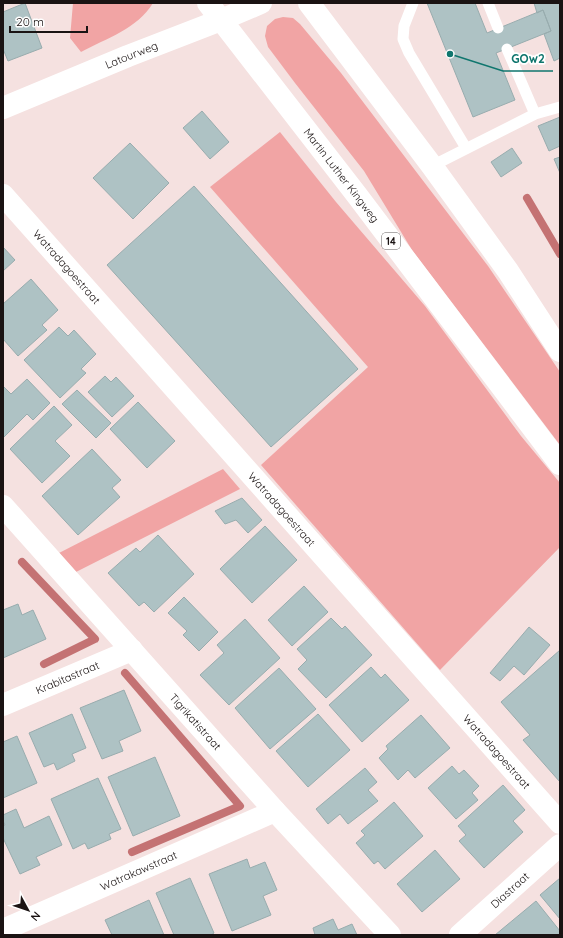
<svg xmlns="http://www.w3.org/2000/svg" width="563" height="938" font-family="Quicksand,sans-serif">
	<rect width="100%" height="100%" fill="#f5e1e0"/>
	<path fill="#f1a4a4" d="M73,3H153C137,29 107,38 81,52L70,38Z
		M283,17L293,18L300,24L341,73L488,266L560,372V445L412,250L364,171L295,83L268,47L265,36L267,26L275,19Z
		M280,132L336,202L425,306L521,436L560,483V547L440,670L261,465L368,367L210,187Z
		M223,469L240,489L76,572L59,553Z"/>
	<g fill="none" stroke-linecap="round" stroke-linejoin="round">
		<path stroke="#c47273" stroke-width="8" d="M527,198L560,254
			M22,562L95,639L44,664
			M125,673L240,806L132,852"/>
	</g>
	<path fill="#aec2c4" stroke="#98acae" d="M25,3L42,48L8,61L3,49V12Z
		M427,3H475L487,33L543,10L551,31L496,53L515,100L473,117Z
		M534,3H560V58L554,61L544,34L551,31L543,10L537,13Z
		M202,111L229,142L210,159L183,128Z
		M560,117V146L549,151L538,126Z
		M130,143L169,183L133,219L93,178Z
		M512,148L522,163L501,177L491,162Z
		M560,157V173L554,159Z
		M194,186L358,369L271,447L107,265Z
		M3,247L15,260L3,271Z
		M31,279L58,310L42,325L47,330L18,356L3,339V304Z
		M59,327L68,336L74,330L96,354L81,369L86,373L60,398L24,360Z
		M105,376L111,382L116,377L134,396L112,417L88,392Z
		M27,379L50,403L33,420L27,414L3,438V386L11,394Z
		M77,390L111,423L96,438L62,404Z
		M138,402L175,441L147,468L110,429Z
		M54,406L72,425L55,441L70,456L42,483L10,449Z
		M92,449L121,480L112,488L120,497L78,535L42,496Z
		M242,498L262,520L248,533L236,520L225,524L215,511Z
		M265,526L297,560L252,603L220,569Z
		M158,535L194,574L154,612L144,602L139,606L108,573L136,548L140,552Z
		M304,586L328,612L292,646L268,620Z
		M184,597L218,632L199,651L183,635L187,631L168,613Z
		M18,604L22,615L33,610L46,639L3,658V610Z
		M331,618L342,629L345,626L372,655L326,698L298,669L307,660L297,649Z
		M245,619L280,658L229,705L200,675L224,653L217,645Z
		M529,627L550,645L524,675L514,666L500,681L490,673Z
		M560,650V782L523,740L530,735L501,702Z
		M371,667L381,678L385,674L409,700L362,742L329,705Z
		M279,668L316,709L270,749L235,708Z
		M124,690L141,731L119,741L123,751L102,759L80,708Z
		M72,714L86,748L72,754L75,761L57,770L54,763L44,767L29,733Z
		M318,714L350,750L308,787L276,751Z
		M421,715L450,748L415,778L408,770L398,780L379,758L388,749L386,746Z
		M17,736L37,783L3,798V742Z
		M155,757L180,816L133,836L108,777Z
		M452,766L459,774L464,770L479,786L472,793L478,800L456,819L428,788Z
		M365,768L377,782L368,790L378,801L348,824L340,814L328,824L316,809Z
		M98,778L121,829L109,834L111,839L88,849L85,843L73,849L51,799Z
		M503,785L525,810L513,821L523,832L484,868L459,841L466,835L458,826Z
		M394,802L423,836L385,869L378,861L374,864L356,843L365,835L361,831Z
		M16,809L24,828L49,816L62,845L36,857L40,865L20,874L3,838V826L5,825L3,821V815Z
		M435,850L460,879L422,912L397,884Z
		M247,859L250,868L265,862L277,890L263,896L271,915L232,931L209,874Z
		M190,878L214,933L211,935H174L156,893Z
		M560,878V919L540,895Z
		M149,900L164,935H112L105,920Z
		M536,901L560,931V935H495Z
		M333,919L338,930L352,924L357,935H315L313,928Z"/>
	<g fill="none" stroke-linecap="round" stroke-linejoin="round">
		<path stroke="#fff" stroke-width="11" d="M413,3L404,26L403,39L409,53L466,148
			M488,3L498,28
			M507,49L535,114
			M432,166L535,114L560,107"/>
		<g stroke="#fff" stroke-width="22">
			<path id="s1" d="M3,195L560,823"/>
			<path id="s2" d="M3,506L275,811L390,935"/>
			<path id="s3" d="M3,705L132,650"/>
			<path id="s4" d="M3,930L275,811"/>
			<path id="s5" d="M460,935L560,845"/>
		</g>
		<path stroke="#fff" stroke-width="22" id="s6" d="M3,108L128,56L221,20"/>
		<g stroke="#fff" stroke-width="22">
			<path id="s7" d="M208,3L356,194L560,464"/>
			<path d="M309,3L432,166L508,271L560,351"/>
			<path d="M221,20L261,3"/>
		</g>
	</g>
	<g text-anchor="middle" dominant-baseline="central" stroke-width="3.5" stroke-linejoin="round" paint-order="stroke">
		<rect fill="#fff" stroke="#5f5a5a" stroke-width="1" x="382" y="233" width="18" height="16" rx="3"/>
		<g font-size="10" font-weight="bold" fill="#1a1313">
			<text x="391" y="241">14</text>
		</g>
		<g font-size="11" fill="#1a1313" stroke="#fff">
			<text stroke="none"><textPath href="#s6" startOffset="139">Latourweg</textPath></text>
			<text stroke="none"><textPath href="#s7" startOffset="218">Martin Luther Kingweg</textPath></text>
			<text stroke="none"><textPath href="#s1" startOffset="96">Watradagoestraat</textPath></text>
			<text stroke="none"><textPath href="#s1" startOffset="420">Watradagoestraat</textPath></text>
			<text stroke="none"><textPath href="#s3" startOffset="70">Krabitastraat</textPath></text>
			<text stroke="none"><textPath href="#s2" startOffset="289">Tigrikatistraat</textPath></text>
			<text stroke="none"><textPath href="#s1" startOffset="744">Watradagoestraat</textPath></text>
			<text stroke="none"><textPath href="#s4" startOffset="148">Watrakawstraat</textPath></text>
			<text stroke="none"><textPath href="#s5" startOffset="67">Diastraat</textPath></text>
		</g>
	</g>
	<path fill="none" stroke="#0f766e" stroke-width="1.5" d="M450 54L503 71H553"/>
	<circle fill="#0f766e" stroke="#fff" stroke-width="1.5" cx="450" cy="54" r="4"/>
	<g font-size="12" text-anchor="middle" font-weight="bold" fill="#0f766e" stroke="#fff" stroke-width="3.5" stroke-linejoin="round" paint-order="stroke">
		<text x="528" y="63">GOw2</text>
	</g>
	<rect width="563" height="938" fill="none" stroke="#1a1313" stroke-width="8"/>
	<g transform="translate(28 910) rotate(130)" stroke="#ffffff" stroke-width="3" paint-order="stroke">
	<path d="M0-3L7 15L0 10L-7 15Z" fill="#1a1313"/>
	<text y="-6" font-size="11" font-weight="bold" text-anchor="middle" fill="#1a1313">N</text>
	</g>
	<path d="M10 26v6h77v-6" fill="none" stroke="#1a1313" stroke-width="2"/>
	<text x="16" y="26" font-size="12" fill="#1a1313" stroke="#ffffff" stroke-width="3" paint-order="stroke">20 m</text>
</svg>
